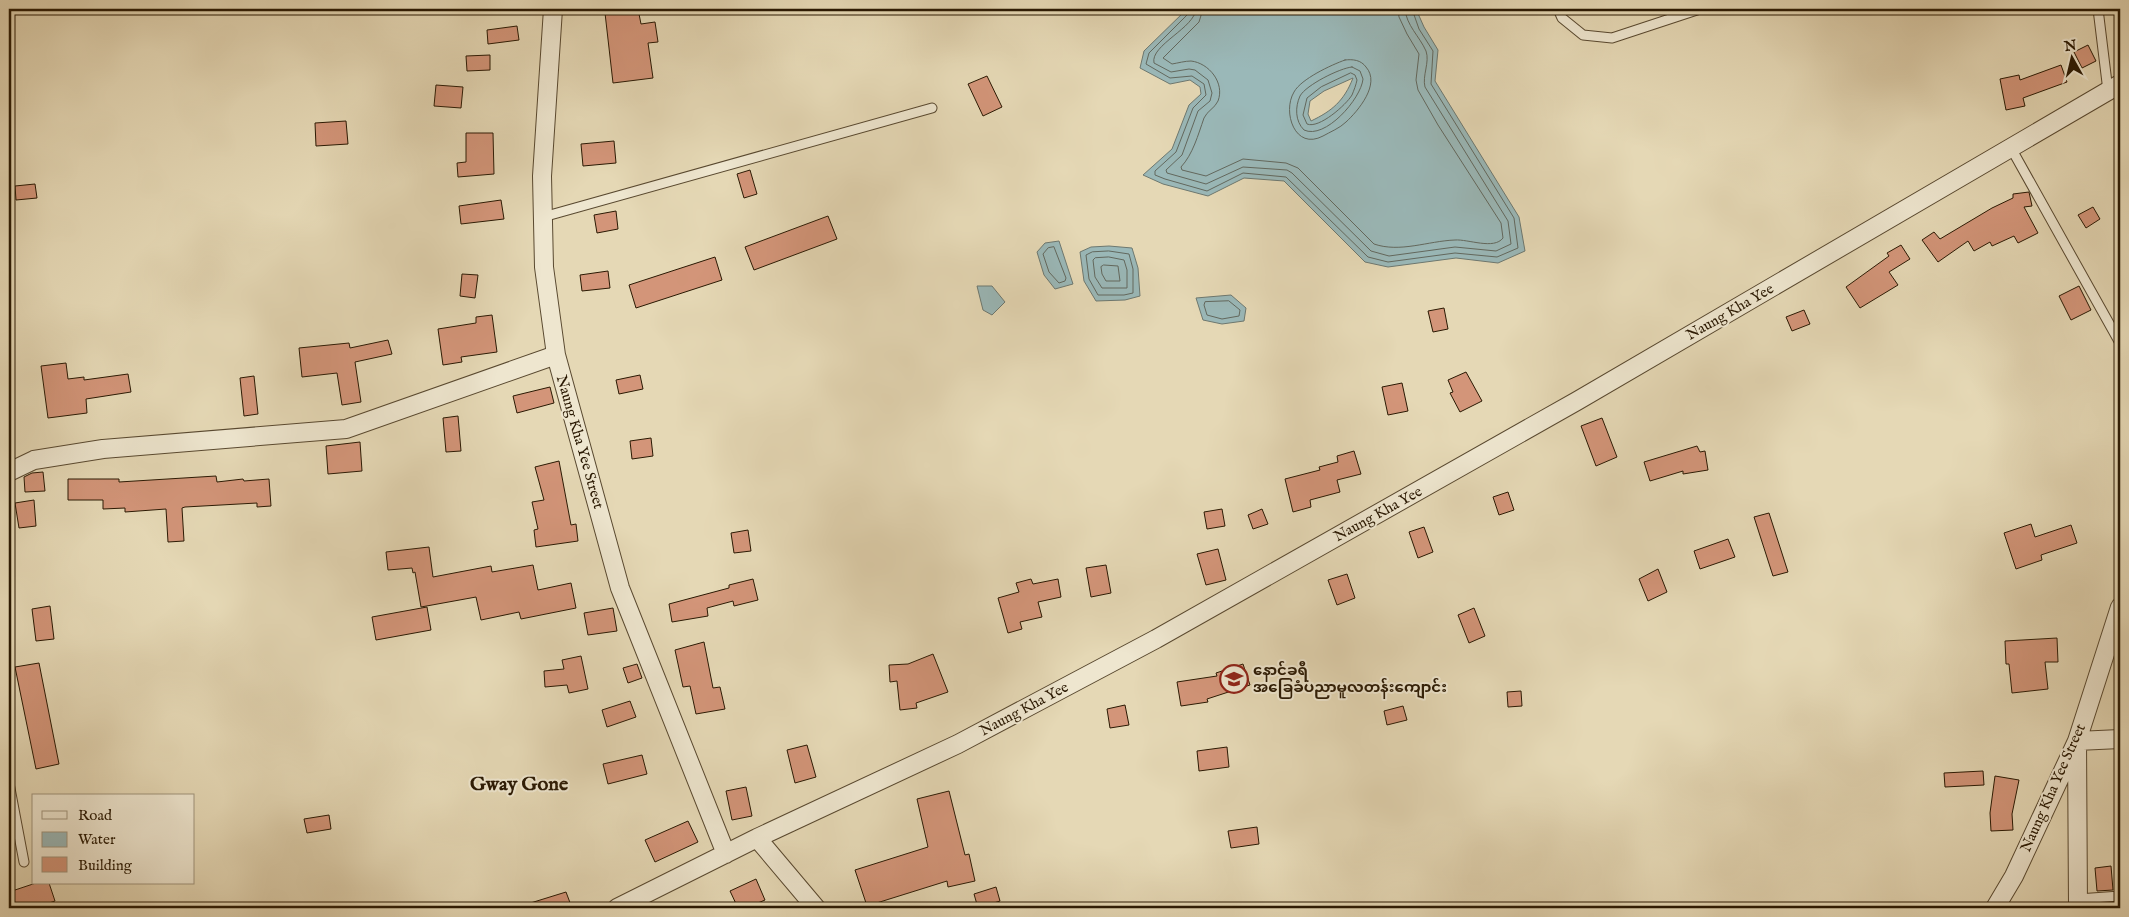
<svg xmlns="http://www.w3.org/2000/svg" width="2129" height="917" font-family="'IM FELL English','Noto Sans Myanmar',serif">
	<rect width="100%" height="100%" fill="#e5d8b5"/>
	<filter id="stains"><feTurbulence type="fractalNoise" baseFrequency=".004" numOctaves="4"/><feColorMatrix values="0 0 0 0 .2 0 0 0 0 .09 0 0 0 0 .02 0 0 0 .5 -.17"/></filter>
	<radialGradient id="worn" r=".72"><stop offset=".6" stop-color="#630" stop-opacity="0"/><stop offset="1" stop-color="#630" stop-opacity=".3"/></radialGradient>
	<path fill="#9ab8b8" stroke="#6d7870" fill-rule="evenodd" d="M1187,9H1416L1424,27L1438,50L1435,81L1519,217L1525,251L1498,263L1456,258L1388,267L1365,262L1284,181L1244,178L1208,196L1163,184L1143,175L1172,149L1189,105L1201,94L1200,87L1190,80L1170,84L1140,68L1144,51ZM1353,78C1344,101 1332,111 1311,121L1308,114L1310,101L1324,91Z
		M1059,241L1073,284L1055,289L1044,275L1037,252L1045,243Z
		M1109,246L1132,248L1138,268L1140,296L1125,300L1096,301L1084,281L1080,252L1091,247Z
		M977,286H992L1005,302L992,315L983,310Z
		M1231,295L1246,308L1244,321L1222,324L1203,320L1196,298Z"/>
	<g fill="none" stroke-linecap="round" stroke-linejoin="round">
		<path stroke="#62685e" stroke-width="1" d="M1190,9L1188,14L1149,53L1146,64L1170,78L1192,76L1204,84L1206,95L1193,108L1176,152L1155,171V175L1165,179L1207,191L1243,173L1286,177L1368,257L1388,262L1455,253L1497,257L1518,248L1514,218L1431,84L1433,51L1419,29L1412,9
			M1196,9C1195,28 1150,45 1154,63L1171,72L1189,69L1195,70L1208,80L1212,93L1210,101L1198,111L1182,155L1166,170L1167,173L1206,184L1243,167L1287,170L1292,173L1371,251L1389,256L1455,247L1496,251L1511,244L1508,221L1425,87C1422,76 1430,62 1426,51C1420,37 1406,25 1405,9
			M1203,9L1199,22L1163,58L1172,64C1178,63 1185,61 1191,61C1209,63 1225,83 1218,101C1215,108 1207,111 1204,118C1198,135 1193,154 1181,167L1182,170L1206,176L1243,159L1286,163L1298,168L1374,244C1400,253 1428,241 1455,240C1468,239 1494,250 1503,238L1501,223L1438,125L1418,90L1416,80L1419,54L1407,34L1399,17L1398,9
			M1345,60C1353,59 1361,60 1366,67C1381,84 1358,111 1346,122C1340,128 1330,132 1323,136C1295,151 1282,112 1294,92C1301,79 1331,65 1345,60Z
			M1352,67L1360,71L1363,79C1361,99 1325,140 1304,130C1295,121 1295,107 1300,96C1306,85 1340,68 1352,67Z
			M1351,73L1355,75L1357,80C1356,85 1354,90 1352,95C1346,105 1319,129 1307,124L1303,115L1307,98L1321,87Z
			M1054,247L1066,278L1065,281L1059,283L1049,272L1043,254L1048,248Z
			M1109,251L1129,254L1133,269V293L1124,295H1098L1089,279L1086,255L1092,252Z
			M1109,257L1124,260L1127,270V288H1102L1095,277L1093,260L1095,258Z
			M1104,265L1118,266L1120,281H1106L1102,274L1101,267Z
			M1229,301L1240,310L1239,316L1222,319L1207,315L1204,305L1205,302Z"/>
	</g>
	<path fill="#d39579" stroke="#2a1903" d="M638,9L641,24L655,22L658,42L648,43L653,78L613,83L605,13Z
		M517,26L519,40L488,44L487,30Z
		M2088,45L2096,61L2082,68L2074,52Z
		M490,55V70L467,71L466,56Z
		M2061,65L2067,82L2023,98L2025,106L2006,110L2000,79L2019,75L2020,80Z
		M987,76L1002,107L983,116L968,84Z
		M436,85L463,87L461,108L434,106Z
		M346,121L348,144L316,146L315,123Z
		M466,133H493L494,174L458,177L457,163L466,162Z
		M614,141L616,163L583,166L581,144Z
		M750,170L757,194L744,198L737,174Z
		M35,184L37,198L16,200L15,186Z
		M2029,192L2032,206L2024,207L2038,233L2018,243L2014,236L1992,246L1990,242L1974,251L1968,241L1938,262L1922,240L1934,232L1940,239L1992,208L2013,198V194Z
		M501,200L504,219L461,224L459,206Z
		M2093,207L2100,219L2086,228L2078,215Z
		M616,211L618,229L597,233L594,215Z
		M828,216L837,239L754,270L745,247Z
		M1901,245L1910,259L1889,272L1898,285L1860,308L1846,287L1889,256L1887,253Z
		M715,257L722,280L636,308L629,285Z
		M608,271L610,288L582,291L580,275Z
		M462,274L478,275L475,298L460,296Z
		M2079,286L2091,310L2071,320L2059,296Z
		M1444,308L1448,329L1433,332L1428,311Z
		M1804,310L1810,324L1792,331L1786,317Z
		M492,315L497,352L461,357L462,362L443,365L438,329L476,323V317Z
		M388,340L392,354L355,362L361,402L342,405L337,373L302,377L299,348L349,343L350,348Z
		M66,363L68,379L84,377V380L128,374L131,392L86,399L87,413L48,418L41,366Z
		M1466,372L1482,401L1460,412L1450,393L1453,392L1448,380Z
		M640,375L643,389L619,394L616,380Z
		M254,376L258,414L244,416L240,378Z
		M1402,383L1408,411L1388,415L1382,387Z
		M550,387L554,403L517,413L513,396Z
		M458,416L461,451L446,452L443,418Z
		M1602,418L1617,457L1596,466L1581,426Z
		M651,438L653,456L632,459L630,441Z
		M360,442L362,471L328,474L326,446Z
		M1697,446L1700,452L1705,451L1708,470L1683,474V471L1650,481L1644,462Z
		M1354,451L1361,474L1337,480L1340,492L1310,500L1311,507L1293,512L1285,479L1320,470L1319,467L1338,462L1337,456Z
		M559,461L571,525L576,524L578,541L536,547L534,530L538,529L532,502L544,500L535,467Z
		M43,472L45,491L25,492L24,477L32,473Z
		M216,476L217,482L243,479L244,481L269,479L271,506L257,507V503L185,507L182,508L184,541L168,542L166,509L125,512V508L103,509V500H68V479H119V482Z
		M1508,492L1514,510L1499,515L1493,497Z
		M34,500L36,526L19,528L15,503Z
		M1222,509L1225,526L1207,529L1204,512Z
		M1262,509L1268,524L1253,529L1248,515Z
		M1769,513L1788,572L1773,576L1754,517Z
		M2031,524L2035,537L2071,525L2077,543L2041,555L2042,560L2016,569L2004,533Z
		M1424,527L1433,552L1418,558L1409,532Z
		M748,530L751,551L734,553L731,533Z
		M1728,539L1735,557L1700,569L1694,551Z
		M429,547L433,577L491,566L492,572L533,565L538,590L571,583L576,608L521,619L519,612L481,620L476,597L421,607L415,572L413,573L412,568L388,570L386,552Z
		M1218,549L1226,580L1206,585L1197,554Z
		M1106,565L1111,593L1091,597L1086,568Z
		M1658,569L1667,592L1648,601L1639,579Z
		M1347,574L1355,598L1337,605L1328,580Z
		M753,579L758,600L734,606L733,601L707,608L708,616L672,622L669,604L729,588V585Z
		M1031,579L1033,584L1058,579L1061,597L1038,602L1042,617L1020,622L1022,629L1008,633L998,598L1019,592L1016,583Z
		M50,606L54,639L36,641L32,609Z
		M427,607L431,630L376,640L372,617Z
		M613,608L617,631L588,635L584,613Z
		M1474,608L1485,636L1469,643L1458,615Z
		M2057,638L2058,662H2045L2048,689L2012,693L2009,664H2006L2005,641Z
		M704,642L713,688L720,687L725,709L696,714L690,686L683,687L675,650Z
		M933,654L948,692L916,703L917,708L900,710L897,681L890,682L889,665L908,664Z
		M581,656L588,689L569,693L567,685L545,687L544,671L564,669L562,660Z
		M39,663L59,764L36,769L15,667Z
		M637,664L642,678L628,683L623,668Z
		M1243,664L1250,685L1207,699L1208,702L1181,706L1177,682L1217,676L1216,673Z
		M1521,691L1522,706L1508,707L1507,692Z
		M630,701L636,717L607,727L602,710Z
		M1125,705L1129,725L1110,728L1107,709Z
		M1403,706L1407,720L1387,725L1384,711Z
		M807,745L816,777L795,783L787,750Z
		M1227,747L1229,767L1199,771L1197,751Z
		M642,755L647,774L608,784L603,764Z
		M1983,771L1984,785L1945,787L1944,773Z
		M1995,776L2019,780L2012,814L2013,830L1991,831L1990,813Z
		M746,787L752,816L732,820L726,791Z
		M949,791L965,855L969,854L975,881L948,887L947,881L867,906L855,870L928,847L917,799Z
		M329,815L331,829L307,833L304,819Z
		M688,821L698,842L655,862L645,840Z
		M1257,827L1259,844L1231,848L1228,831Z
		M2111,866L2113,890L2097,891L2095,868Z
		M756,879L765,900L746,908H738L730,891Z
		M36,883H49L55,901L33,908H14L9,892Z
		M996,887L1000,901L978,908L974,894Z
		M566,892L572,908H525L524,905Z
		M2114,903L2115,908H2098V904Z"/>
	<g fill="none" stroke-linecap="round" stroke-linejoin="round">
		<defs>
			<path id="service" d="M1558,9L1562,18L1583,35L1612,38L1700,9
				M2098,9L2108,91
				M2011,148L2120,343
				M543,217L932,108
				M9,783L24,862
				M2078,899L2120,896"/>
			<path id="minor" d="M553,9L542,176L544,267L556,355L620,588L726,854
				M9,472L34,460L103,449L346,429L556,355
				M757,838L816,908
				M617,908L757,838L958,744L1156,639L1577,401L2120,84
				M1995,908L2014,876L2077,741L2120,607
				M2078,908L2077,741L2120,739"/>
		</defs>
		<use href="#service" stroke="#594930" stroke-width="11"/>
		<use href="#minor" stroke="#594930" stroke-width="20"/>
		<use href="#service" stroke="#eee6cf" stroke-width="9"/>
		<use href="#minor" stroke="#eee6cf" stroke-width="18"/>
	</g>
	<defs>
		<symbol id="school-ring" viewBox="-11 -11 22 22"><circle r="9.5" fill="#eee6cf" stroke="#8f2418" stroke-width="1.5"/><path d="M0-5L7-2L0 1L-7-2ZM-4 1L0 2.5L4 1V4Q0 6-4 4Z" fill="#8f2418"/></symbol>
	</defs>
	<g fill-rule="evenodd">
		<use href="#school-ring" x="1218" y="663" width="32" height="32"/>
	</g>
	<g text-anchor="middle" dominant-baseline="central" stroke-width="4" stroke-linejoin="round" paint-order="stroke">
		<g font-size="15" fill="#2a1903" stroke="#eee6cf">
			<text transform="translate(1730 312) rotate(-30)">Naung Kha Yee</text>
			<text transform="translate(580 442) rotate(74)">Naung Kha Yee Street</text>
			<text transform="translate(1378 514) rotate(-29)">Naung Kha Yee</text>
			<text transform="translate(1024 709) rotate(-28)">Naung Kha Yee</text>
			<text transform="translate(2053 788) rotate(-66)">Naung Kha Yee Street</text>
		</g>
		<g font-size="15" font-weight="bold" fill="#2a1903" stroke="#eee6cf" text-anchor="start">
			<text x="1253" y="670">နောင်ခရီ<tspan x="1253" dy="17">အခြေခံပညာမူလတန်းကျောင်း</tspan></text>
		</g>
		<g font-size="20" font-weight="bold" fill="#2a1903" stroke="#eee6cf">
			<text x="519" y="784">Gway Gone</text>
		</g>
	</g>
	<rect width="2129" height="917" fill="none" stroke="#e5d8b5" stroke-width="30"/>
	<rect x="10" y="10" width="2109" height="897" fill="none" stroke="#2a1903" stroke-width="2.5"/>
	<rect x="15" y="15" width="2099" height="887" fill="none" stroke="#2a1903"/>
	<rect x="32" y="794" width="162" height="90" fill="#eee6cf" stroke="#a0947d"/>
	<rect x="42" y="811" width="25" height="8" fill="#eee6cf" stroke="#a0947d"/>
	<text x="78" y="820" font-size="15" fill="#2a1903">Road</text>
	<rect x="42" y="832" width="25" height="15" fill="#9ab8b8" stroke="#a0947d"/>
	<text x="78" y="844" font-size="15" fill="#2a1903">Water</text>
	<rect x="42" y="857" width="25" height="15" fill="#d39579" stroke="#a0947d"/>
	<text x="78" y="870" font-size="15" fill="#2a1903">Building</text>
	<g transform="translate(2072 58) rotate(352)" stroke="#eee6cf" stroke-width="4" paint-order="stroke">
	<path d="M0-4L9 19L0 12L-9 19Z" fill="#2a1903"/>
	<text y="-8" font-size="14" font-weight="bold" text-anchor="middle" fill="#2a1903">N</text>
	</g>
	<rect width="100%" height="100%" filter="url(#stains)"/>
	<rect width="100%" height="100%" fill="url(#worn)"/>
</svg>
